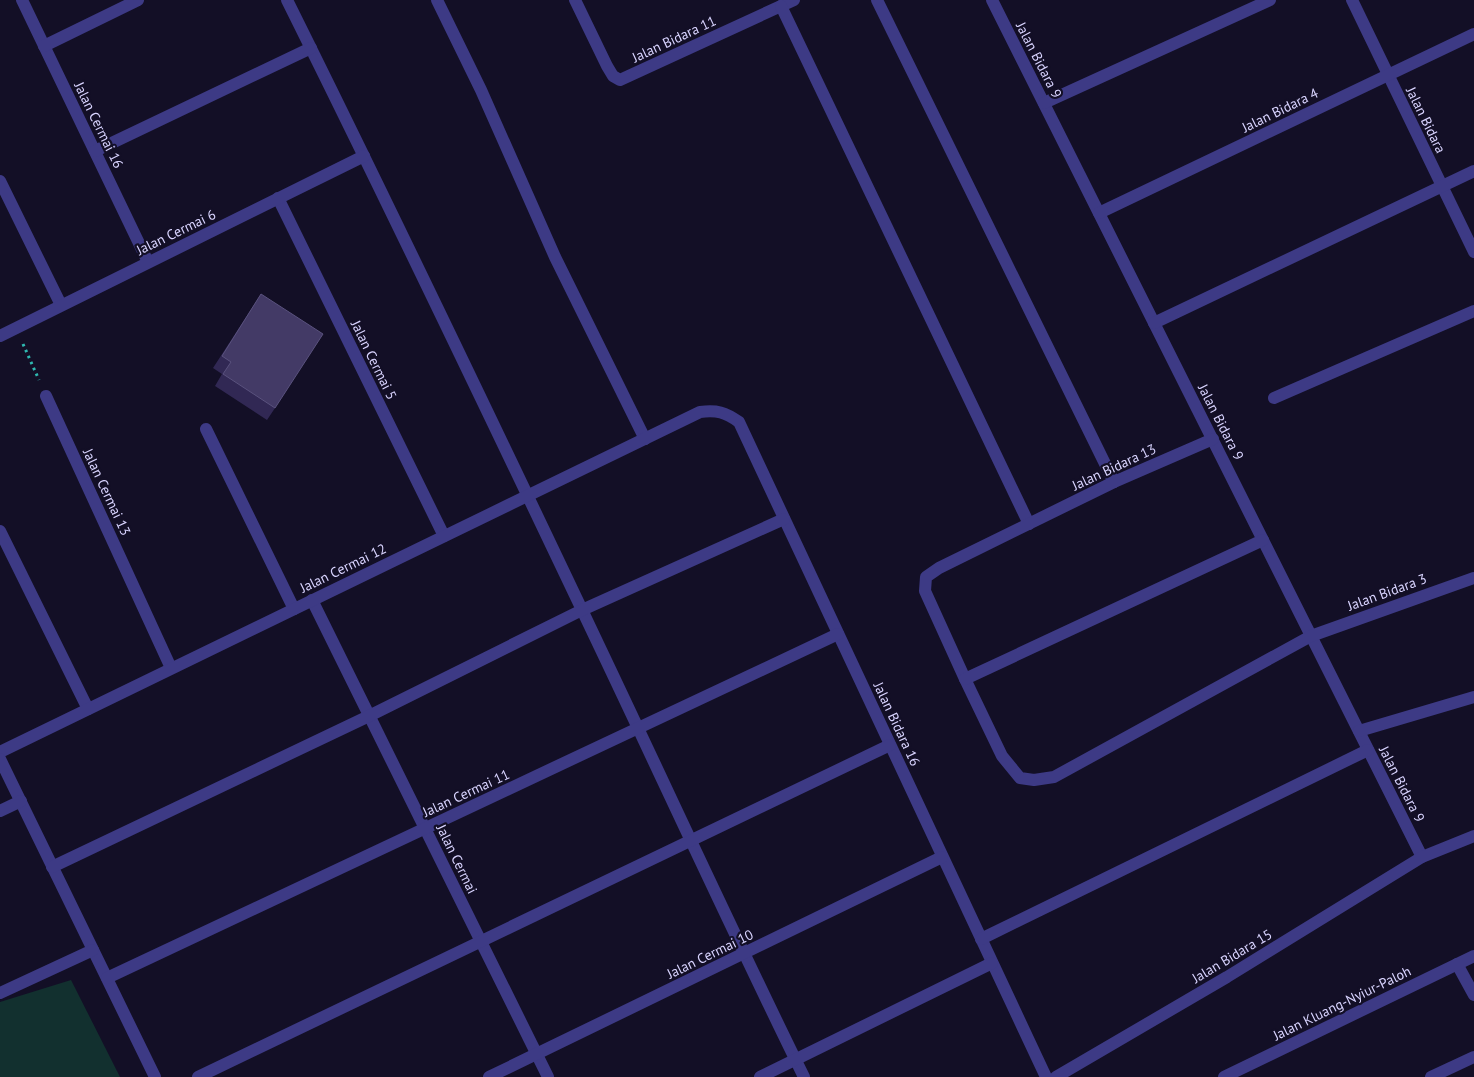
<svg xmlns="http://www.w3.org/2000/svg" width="1474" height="1077" font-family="'PT Sans',sans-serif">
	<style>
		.green { fill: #12302f }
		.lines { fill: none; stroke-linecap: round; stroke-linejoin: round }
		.path { stroke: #2fb8b0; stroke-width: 3; stroke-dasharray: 2.5 4; stroke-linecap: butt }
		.minor { stroke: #3d3a85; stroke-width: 12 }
		.wall { fill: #312854 }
		.building { fill: #433a66; stroke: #5a527e }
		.labels { text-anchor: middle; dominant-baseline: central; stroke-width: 4.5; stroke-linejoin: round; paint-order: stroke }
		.street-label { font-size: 14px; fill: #d9d4ff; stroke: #130f26 }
	</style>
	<rect width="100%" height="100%" fill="#130f26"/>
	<!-- green -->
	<polygon class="green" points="71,980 120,1077 0,1077 0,1002"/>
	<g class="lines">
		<!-- path -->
		<polyline class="path" points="23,344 39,380"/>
		<!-- minor -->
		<g class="minor">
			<polyline points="22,0 148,262"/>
			<path d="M287 0C395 217 499 435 603 654 670 795 735 937 804 1077"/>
			<polyline points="437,0 481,90 555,257 645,439"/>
			<polyline points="575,0 607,66 613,76 620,80 794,0"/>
			<polyline points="877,0 1114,482"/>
			<polyline points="992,0 1422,857"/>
			<polyline points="1352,0 1474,252"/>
			<polyline points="781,6 1029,524"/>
			<polyline points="44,46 138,0"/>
			<polyline points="1044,103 1270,0"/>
			<polyline points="95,151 311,48"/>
			<polyline points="0,181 61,305"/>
			<polyline points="278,198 444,536"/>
			<polyline points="1099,213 1474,34"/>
			<polyline points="1154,323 1474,171"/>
			<polyline points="0,336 364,156"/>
			<polyline points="46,396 171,668"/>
			<polyline points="1274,398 1474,311"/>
			<polyline points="206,429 294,609"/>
			<polyline points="1213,439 1114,482 939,568 926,577 925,591 965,679 1002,756 1020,778 1034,780 1054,777 1311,636 1474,578"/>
			<polyline points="0,531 88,709"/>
			<polyline points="312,600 548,1077"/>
			<polyline points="965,679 1263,540"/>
			<polyline points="1359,731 1474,697"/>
			<path d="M0 752 700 412C717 410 725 412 739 422L1046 1077"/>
			<polyline points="0,759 155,1077"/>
			<polyline points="0,811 21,801"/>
			<polyline points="52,867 369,716 582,610 784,519"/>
			<polyline points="981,939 1368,750"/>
			<polyline points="1457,964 1474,995"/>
			<polyline points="107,978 838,634"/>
			<polyline points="0,993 93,950"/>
			<polyline points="198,1077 890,745"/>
			<polyline points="489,1077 942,857"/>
			<polyline points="760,1077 992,963"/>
			<polyline points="1056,1077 1227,977 1422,857 1474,836"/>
			<polyline points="1224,1077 1474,956"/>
			<polyline points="1431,1077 1474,1057"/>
		</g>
	</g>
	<!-- wall -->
	<polygon class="wall" points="261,294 275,408 267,420 215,386 222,374 213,368"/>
	<!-- building -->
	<polygon class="building" points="261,294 323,334 275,408 223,374 231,362 222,356"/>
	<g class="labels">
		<!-- street labels -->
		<g class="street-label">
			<text transform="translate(674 39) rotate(-25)">Jalan Bidara 11</text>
			<text transform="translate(1039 60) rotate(63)">Jalan Bidara 9</text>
			<text transform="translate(1280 110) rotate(-26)">Jalan Bidara 4</text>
			<text transform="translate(1426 120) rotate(64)">Jalan Bidara</text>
			<text transform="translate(99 125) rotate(64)">Jalan Cermai 16</text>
			<text transform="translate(176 232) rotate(-26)">Jalan Cermai 6</text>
			<text transform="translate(374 360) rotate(64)">Jalan Cermai 5</text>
			<text transform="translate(1221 422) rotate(63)">Jalan Bidara 9</text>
			<text transform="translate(1114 467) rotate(-25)">Jalan Bidara 13</text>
			<text transform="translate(107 492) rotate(65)">Jalan Cermai 13</text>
			<text transform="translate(343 568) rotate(-26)">Jalan Cermai 12</text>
			<text transform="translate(1387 592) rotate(-20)">Jalan Bidara 3</text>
			<text transform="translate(897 724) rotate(65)">Jalan Bidara 16</text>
			<text transform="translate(1402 784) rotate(63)">Jalan Bidara 9</text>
			<text transform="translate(466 793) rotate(-25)">Jalan Cermai 11</text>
			<text transform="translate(457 859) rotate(64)">Jalan Cermai</text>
			<text transform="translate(710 954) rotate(-26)">Jalan Cermai 10</text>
			<text transform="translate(1232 956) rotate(-31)">Jalan Bidara 15</text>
			<text transform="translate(1342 1003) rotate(-26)">Jalan Kluang-Nyiur-Paloh</text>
		</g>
	</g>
</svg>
